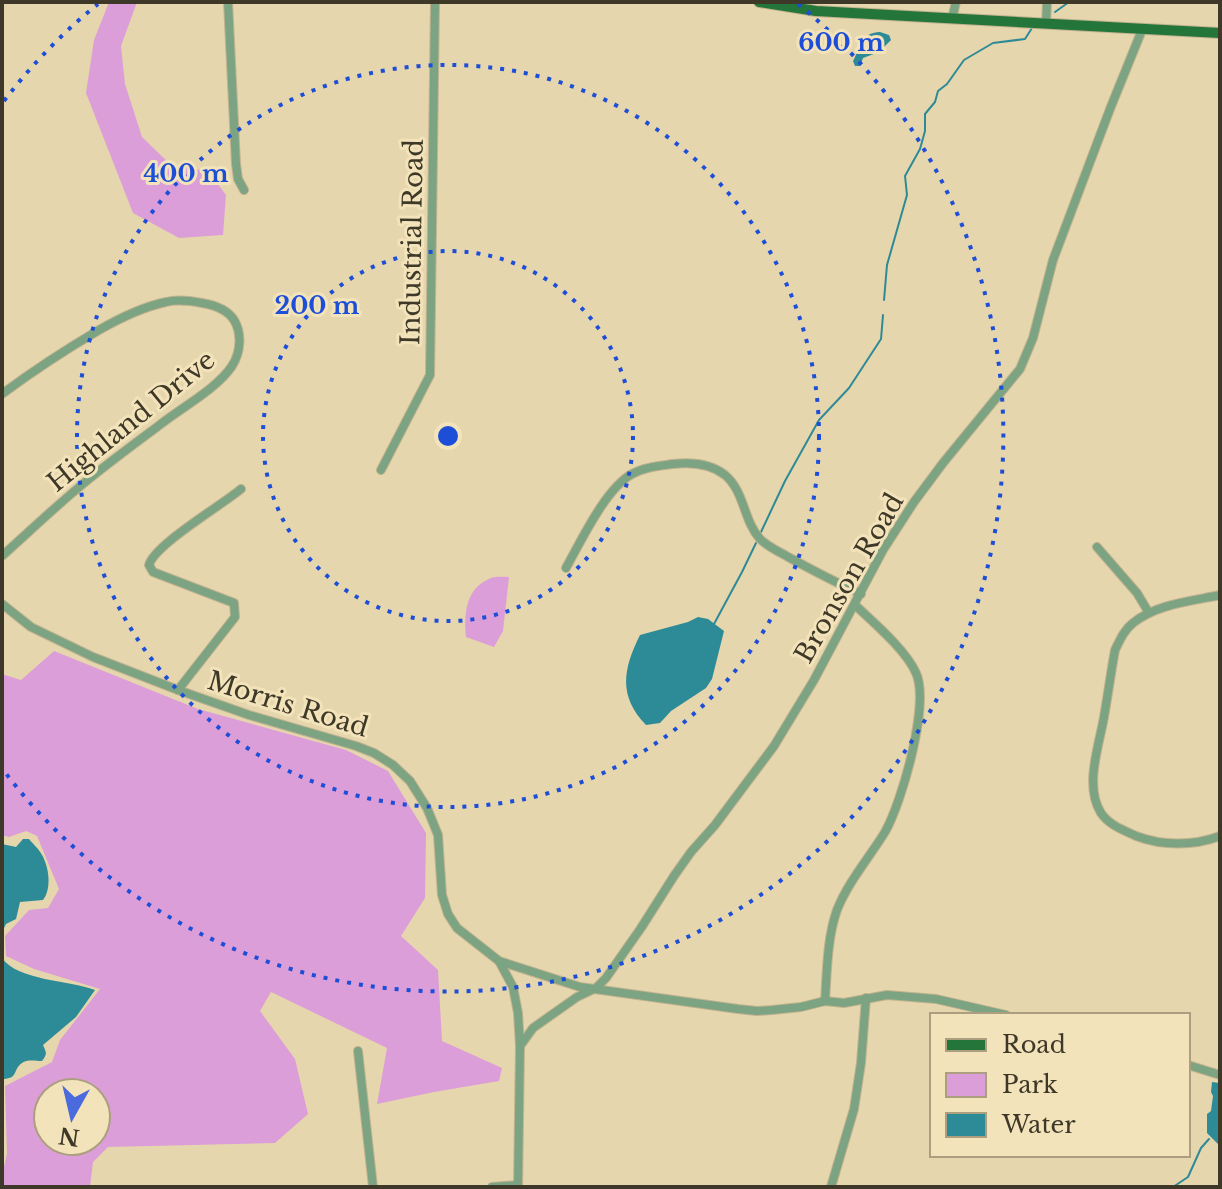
<svg xmlns="http://www.w3.org/2000/svg" width="1222" height="1189" font-family="'Libre Baskerville',serif">
	<style>
		.green { fill: #dc9ed8; fill-rule: evenodd }
		.water { fill: #2d8a97 }
		.lines { fill: none; stroke-linecap: round; stroke-linejoin: round }
		.stream { stroke: #2d8a97; stroke-width: 2 }
		.minor-casing { stroke: #c1b390; stroke-width: 10 }
		.major-casing { stroke: #c1b390; stroke-width: 12 }
		.minor { stroke: #7ca382; stroke-width: 8 }
		.major { stroke: #237539; stroke-width: 10 }
		.ring { fill: none; stroke: #1d4ed8; stroke-width: 4; stroke-dasharray: 4 8 }
		.labels { text-anchor: middle; dominant-baseline: central; stroke-width: 6; stroke-linejoin: round; paint-order: stroke }
		.street-label { font-size: 26px; fill: #3e3828; stroke: #f3e3ba }
		.centre { fill: #1d4ed8; stroke: #f3e3ba; stroke-width: 4 }
		.ring-label { font-size: 24px; text-anchor: middle; font-weight: bold; fill: #1d4ed8; stroke: #f3e3ba; stroke-width: 6; stroke-linejoin: round; paint-order: stroke }
	</style>
	<rect width="100%" height="100%" fill="#e6d6ad"/>
	<!-- green -->
	<g class="green">
		<polygon points="109,2 137,2 121,46 125,84 142,137 171,165 208,171 226,195 223,235 179,238 133,213 86,93 94,40"/>
		<path d="M509 577 503 631 494 647 466 637C464 615 465 589 489 579 494 576 503 577 509 577Z"/>
		<path d="M54 651 198 709 346 750 388 771 426 833 425 898 401 936 438 970 442 1041 502 1068 499 1081 434 1092 377 1104 387 1048 271 992 260 1011 295 1059 308 1114 275 1143 108 1147 93 1162 90 1187H4L2 1175 7 1154 5 1086 52 1062 60 1040 100 989 34 969 6 956 5 936 29 910 48 908 59 889 37 836 26 831 9 837 2 835V674L21 680ZM48 1093H96V1141H48Z"/>
	</g>
	<!-- water -->
	<g class="water">
		<path d="M880 32 889 35 891 40 879 52 863 58 860 66H855L853 61C861 47 860 33 880 32Z"/>
		<path d="M698 617 708 619 724 631 712 679 706 688 671 711 660 723 646 725C618 696 623 669 640 635L688 622Z"/>
		<path d="M23 839H29C33 844 39 849 42 855 49 867 52 889 43 900L20 902 16 919 6 924 2 932V844L16 847Z"/>
		<path d="M2 958C18 981 69 980 95 990L76 1017 43 1045C46 1052 48 1054 42 1061 36 1061 27 1059 22 1063 12 1070 19 1079 2 1079Z"/>
		<polygon points="1212,1082 1220,1083 1220,1144 1219,1145 1207,1133 1207,1114 1211,1111 1213,1096 1211,1092"/>
	</g>
	<g class="lines">
		<!-- stream -->
		<g class="stream">
			<polyline points="1055,12 1069,2"/>
			<polyline points="884,300 887,265 907,195 905,176 920,149 925,131 925,114 935,102 938,91 947,84 964,60 993,43 1025,39 1032,28"/>
			<polyline points="761,532 785,481 819,420 849,388 881,339 883,315"/>
			<polyline points="714,624 742,572 756,543"/>
			<polyline points="1173,1187 1188,1177 1201,1148 1209,1139"/>
		</g>
		<!-- minor casing -->
		<g class="minor-casing">
			<g id="minor">
				<polyline points="228,2 236,164 238,179 244,190"/>
				<polyline points="952,19 956,2"/>
				<polyline points="1046,24 1047,2"/>
				<path d="M2 394C33 371 65 350 99 330 120 318 142 307 166 302 178 299 191 301 202 303 214 305 227 309 234 320 242 333 241 352 232 366 217 389 179 409 157 427 134 444 111 461 89 479 59 503 31 530 2 556"/>
				<polyline points="381,470 430,375 435,2"/>
				<polyline points="1097,547 1137,593 1149,613"/>
				<path d="M566 568C581 541 606 488 632 474 644 467 659 466 673 464 691 462 710 463 725 475 745 492 743 520 760 539 768 547 780 552 790 558 814 571 837 583 861 594"/>
				<path d="M1220 595C1192 601 1156 604 1133 623 1124 630 1120 640 1115 650 1111 672 1108 694 1104 717 1099 746 1084 786 1101 813 1109 825 1123 830 1136 836 1162 846 1194 846 1220 836"/>
				<polyline points="2,604 31,627 93,657 178,690 249,715 356,746 374,753 393,765 410,781 427,808 438,835 442,895 448,914 457,928 499,961 580,987 738,1009 757,1011 772,1010 801,1007 825,1001 844,1003 887,995 936,999 1006,1015"/>
				<path d="M178 690 235 617 234 603 153 572 149 565C154 545 222 505 241 489"/>
				<polyline points="499,961 513,987 518,1013 520,1046 518,1187"/>
				<path d="M825 1001C827 972 827 938 837 910 848 882 869 858 885 832 902 802 930 704 916 673 906 650 873 622 855 605"/>
				<polyline points="520,1046 533,1028 577,997 596,988 606,978 641,928 674,876 691,852 715,825 774,746 814,680 883,550 914,502 943,463 1020,369 1033,338 1053,260 1110,109 1142,30"/>
				<polyline points="358,1051 373,1187"/>
				<polyline points="1188,1065 1220,1075"/>
				<polyline points="492,1187 518,1185"/>
				<polyline points="831,1187 854,1109 861,1063 866,998"/>
			</g>
		</g>
		<!-- major casing -->
		<g class="major-casing">
			<polyline id="major" points="759,2 816,11 1220,33"/>
		</g>
		<!-- minor -->
		<use href="#minor" class="minor"/>
		<!-- major -->
		<use href="#major" class="major"/>
	</g>
	<!-- distance rings -->
	<g class="ring">
		<circle cx="448" cy="436" r="185"/>
		<circle cx="448" cy="436" r="371"/>
		<path d="M4 101A556 556 0 0 1 98 4M798 4A556 556 0 1 1 4 771"/>
	</g>
	<g class="labels">
		<!-- street labels -->
		<g class="street-label">
			<text transform="translate(412 242) rotate(-89)">Industrial Road</text>
			<text transform="translate(131 421) rotate(-39)">Highland Drive</text>
			<text transform="translate(849 578) rotate(-60)">Bronson Road</text>
			<text transform="translate(288 704) rotate(17)">Morris Road</text>
		</g>
	</g>
	<circle cx="448" cy="436" r="12" class="centre"/>
	<g class="ring-label">
		<text x="841" y="51">600 m</text>
		<text x="186" y="182">400 m</text>
		<text x="317" y="314">200 m</text>
	</g>
	<!-- border -->
	<rect width="1222" height="1189" fill="none" stroke="#3e3828" stroke-width="8"/>
	<!-- legend -->
	<rect x="930" y="1013" width="260" height="144" fill="#f3e3ba" stroke="#ab9f80" stroke-width="2"/>
	<rect x="946" y="1039" width="40" height="12" fill="#237539" stroke="#ab9f80" stroke-width="2"/>
	<text x="1002" y="1053" font-size="24" fill="#3e3828">Road</text>
	<rect x="946" y="1073" width="40" height="24" fill="#dc9ed8" stroke="#ab9f80" stroke-width="2"/>
	<text x="1002" y="1093" font-size="24" fill="#3e3828">Park</text>
	<rect x="946" y="1113" width="40" height="24" fill="#2d8a97" stroke="#ab9f80" stroke-width="2"/>
	<text x="1002" y="1133" font-size="24" fill="#3e3828">Water</text>
	<!-- north arrow -->
	<g transform="translate(72 1117) rotate(188)"><circle r="38" fill="#f3e3ba" stroke="#ab9f80" stroke-width="2"/>
	<path d="M0-6L14 30L0 20L-14 30Z" fill="#4a6add"/>
	<text y="-12" font-size="22" font-weight="bold" text-anchor="middle" fill="#3e3828">N</text>
	</g>
</svg>
